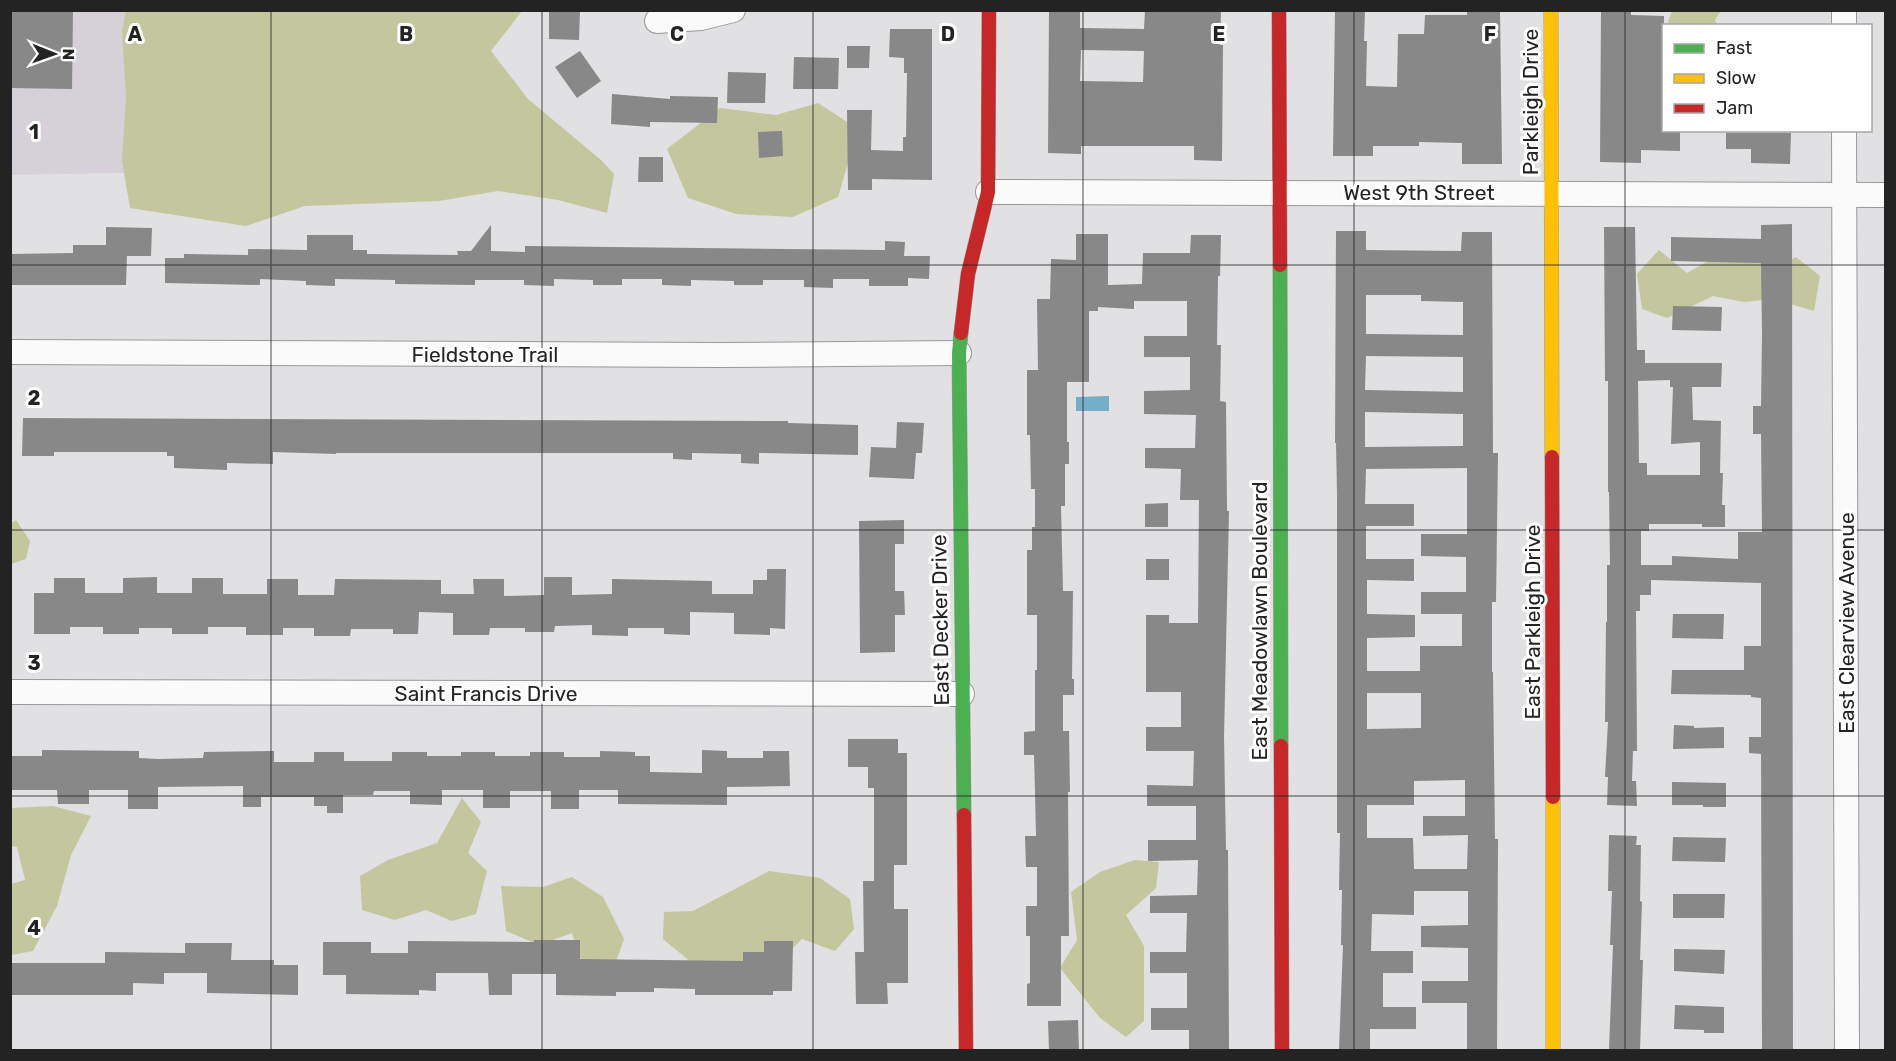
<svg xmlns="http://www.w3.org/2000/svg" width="1896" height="1061" font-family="Rubik,sans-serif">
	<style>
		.built { fill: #d6d1d8 }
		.forest { fill: #c4c69e }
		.water { fill: #75aec9 }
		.building { fill: #888; fill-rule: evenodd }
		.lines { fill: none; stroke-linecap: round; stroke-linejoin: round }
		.street-casing { stroke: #999899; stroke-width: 26 }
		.fast-casing { stroke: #999899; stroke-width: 15 }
		.slow-casing { stroke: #999899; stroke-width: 15 }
		.jam-casing { stroke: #999899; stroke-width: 15 }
		.street { stroke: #fafafb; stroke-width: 24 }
		.fast { stroke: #4caf50; stroke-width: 14 }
		.slow { stroke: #ffc107; stroke-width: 14 }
		.jam { stroke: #c62828; stroke-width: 14 }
		.grid { fill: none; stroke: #242324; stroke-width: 1.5; stroke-opacity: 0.55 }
		.labels { text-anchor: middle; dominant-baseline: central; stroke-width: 6; stroke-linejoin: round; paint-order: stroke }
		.street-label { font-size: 21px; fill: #242324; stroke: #fff }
		.grid-label { font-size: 20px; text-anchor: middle; font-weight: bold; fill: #242324; stroke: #fff; stroke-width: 6; stroke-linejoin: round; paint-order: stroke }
	</style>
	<rect width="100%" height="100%" fill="#e1e0e2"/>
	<!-- built -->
	<polygon class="built" points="10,11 168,11 167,172 11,175"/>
	<!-- forest -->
	<g class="forest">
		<polygon points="126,11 522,11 491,51 528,99 601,160 614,174 607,213 558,200 498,191 439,201 305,206 246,226 130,208 122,161 126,98 122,31"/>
		<polygon points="1672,11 1672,10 1721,11 1715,20 1717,25 1667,25"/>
		<polygon points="818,103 858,129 838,197 793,217 736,214 688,198 667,149 720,108 776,115"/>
		<polygon points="1743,241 1771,272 1796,257 1820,276 1814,311 1773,299 1744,302 1713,296 1667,318 1642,309 1637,274 1659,250 1687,273"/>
		<polygon points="16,520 30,541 26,559 11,564 11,523"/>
		<polygon points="462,798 481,822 468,853 487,871 476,914 452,921 426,910 395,920 362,910 360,876 388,860 437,843"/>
		<polygon points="53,806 91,816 71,855 57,906 33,951 11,955 11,884 25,880 17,847 11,846 11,808"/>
		<polygon points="1135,860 1159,862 1156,888 1126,915 1144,946 1144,1021 1126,1037 1100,1018 1060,968 1077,940 1071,892 1100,872"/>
		<polygon points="769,871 820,878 850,899 854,929 835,951 802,939 776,965 698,968 663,939 664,912 693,911"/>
		<polygon points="572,877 603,897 624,939 613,970 580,958 572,933 539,945 506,931 501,886 543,887"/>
	</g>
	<!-- water -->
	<polygon class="water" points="1109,396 1109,411 1076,411 1076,397"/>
	<!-- building -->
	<g class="building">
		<polygon points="10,10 73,10 72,89 10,88"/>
		<polygon points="549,10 580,10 579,40 549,39"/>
		<path d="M1049 10H1080V28L1144 29 1145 10H1221L1220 45H1223L1222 161 1194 160V146H1081V154L1048 153ZM1081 50 1144 51 1143 82 1080 81Z"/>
		<polygon points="1335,10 1365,10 1364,41 1367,41 1366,86 1397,87 1398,34 1424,34 1425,15 1467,15 1467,10 1500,10 1502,164 1462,164 1462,143 1419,142 1419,146 1373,146 1373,156 1333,156"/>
		<polygon points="1601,10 1631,10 1631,15 1664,16 1664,130 1680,130 1680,151 1641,150 1641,163 1600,162"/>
		<polygon points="890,29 932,29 932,180 872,179 872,190 848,190 847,110 872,110 871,150 903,151 903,137 906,137 907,73 904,73 904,58 889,57"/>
		<polygon points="847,46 870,46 869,68 847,68"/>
		<polygon points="580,51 601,81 577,98 555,67"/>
		<polygon points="794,57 839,58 838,89 793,89"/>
		<polygon points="728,72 766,73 765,103 727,103"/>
		<polygon points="612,94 670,99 670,96 718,97 717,123 650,122 650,127 611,124"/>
		<polygon points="782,131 783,156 759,158 758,132"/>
		<polygon points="1726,133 1791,133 1790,164 1751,163 1751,149 1726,149"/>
		<polygon points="639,157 663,157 663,182 638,182"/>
		<path d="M1792 224 1793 1050H1762L1761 754 1749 753V737H1761V698L1751 697V695L1671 694 1672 670H1744V646H1761V583L1651 580V595H1640V611H1636L1637 751H1633L1632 781H1636L1637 806 1607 805 1608 777H1605L1608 722H1605L1606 622H1607V565H1610L1609 492H1608V381H1605L1604 227H1635L1637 350H1645V363H1722L1721 387H1692L1693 420 1721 421 1720 473H1723L1722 505H1725V527H1702V524H1649V531H1641V565H1672V556L1738 559V532H1762L1761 434H1753V406H1761L1762 334 1761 263 1671 261V237L1761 239V225ZM1670 380V387H1673L1671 444 1700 442V475H1647V463H1639L1638 381Z"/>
		<polygon points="491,225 491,251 525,252 525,246 885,250 885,241 905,242 904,256 930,256 929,279 908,278 908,286 869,286 869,279 833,279 833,288 804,287 804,280 763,280 763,285 734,285 734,281 691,280 691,286 662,285 662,279 622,279 622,285 593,285 593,280 554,279 554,286 524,285 524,280 475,280 475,285 395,284 395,280 335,279 335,286 306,285 306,281 260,279 260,285 165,283 165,258 184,258 184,254 248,255 248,249 307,250 307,235 353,235 353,250 367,250 367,254 458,255 457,251 471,251"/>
		<polygon points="106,227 152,228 151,256 127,256 126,285 10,285 10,254 73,253 73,245 106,245"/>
		<path d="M1336 231H1366V250L1461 251 1462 232H1492L1493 453H1498L1496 602H1492V672H1493L1495 839H1498L1497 1050H1467V1003H1422V981H1468V948L1421 947V926L1468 925V891H1414V915L1372 914 1371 951H1413V973H1383V1007H1416V1029H1370V1050H1339L1343 945H1341L1342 890H1339L1340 833H1337V494L1336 443H1335ZM1366 295H1421V301L1463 302V335L1366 334ZM1366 356 1463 357V392L1365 390ZM1365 412 1463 414V446L1365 447ZM1467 468V534H1421V556L1466 557V592H1421V614H1462V646H1420V671H1367V638L1415 637V615L1367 614V580L1414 581V559H1366V526H1414V504H1365L1366 469ZM1367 693H1421V728L1367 729ZM1465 780V816H1423V836L1468 835 1467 869H1414L1413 838H1367V805H1414V781Z"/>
		<polygon points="1076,234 1108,234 1108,285 1142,284 1143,253 1190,253 1191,235 1221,235 1220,276 1218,276 1217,345 1221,345 1220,401 1226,402 1227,511 1229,511 1224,737 1226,850 1228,850 1229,1050 1189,1050 1189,1030 1151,1030 1151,1008 1187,1008 1187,973 1150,973 1150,952 1186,952 1187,913 1150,913 1150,896 1197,895 1198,860 1148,861 1148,840 1196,840 1196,806 1147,806 1147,785 1193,786 1194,751 1146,751 1146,727 1181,727 1181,692 1146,692 1146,615 1169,615 1169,623 1198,623 1199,500 1180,500 1181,469 1145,468 1145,448 1195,448 1196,415 1144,414 1144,391 1190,390 1190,357 1144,357 1144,336 1187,336 1187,301 1134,301 1134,309 1098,307 1098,311 1089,311 1089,382 1067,382 1067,442 1069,442 1069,464 1065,464 1065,506 1061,506 1063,591 1073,591 1072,679 1074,679 1074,695 1063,695 1063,731 1069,731 1070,792 1068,792 1069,936 1061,936 1061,1006 1027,1006 1027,984 1030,983 1030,936 1026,936 1026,906 1037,906 1037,867 1026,867 1025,836 1036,836 1035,792 1034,755 1024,755 1024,732 1035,731 1035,670 1037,670 1037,615 1027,615 1027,550 1032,550 1032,527 1035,527 1035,489 1031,489 1030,435 1027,435 1027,370 1038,370 1037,299 1050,299 1051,259 1076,260"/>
		<polygon points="1673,306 1722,307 1721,331 1672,330"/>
		<polygon points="23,418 788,421 788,423 858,425 858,455 759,453 759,464 741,463 741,454 692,453 692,460 673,459 673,453 336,453 336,454 273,452 273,464 227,463 227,470 174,468 174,456 167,456 167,452 54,452 54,456 22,456"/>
		<polygon points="897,422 924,423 922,453 916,453 914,479 869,477 871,447 896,448"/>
		<polygon points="1168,503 1168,527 1145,527 1145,504"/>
		<polygon points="904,520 904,544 895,544 895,591 904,591 905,615 895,615 895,652 860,653 859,521"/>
		<rect x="1146" y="559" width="23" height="21"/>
		<polygon points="767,569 786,569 785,629 770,628 770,635 734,634 734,613 690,612 690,635 664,634 664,628 628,628 628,636 592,635 592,625 555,626 554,632 525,632 525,628 490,628 489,635 453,635 453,613 419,612 418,634 393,634 393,629 351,629 350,636 314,636 314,628 283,628 283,635 246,635 246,627 208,627 208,634 172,634 172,628 139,628 139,634 103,634 103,627 70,627 70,634 34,634 34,593 54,593 54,578 85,578 85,593 123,593 123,578 157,577 157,593 192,593 192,578 223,578 223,594 267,594 267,579 298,579 298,595 334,595 335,579 441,580 441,594 474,594 473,579 504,579 504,596 544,595 544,577 572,577 572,595 612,594 612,579 712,581 712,594 753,594 753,580 767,580"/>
		<polygon points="1673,614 1724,614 1723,639 1672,638"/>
		<polygon points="1674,725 1694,726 1694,728 1724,727 1724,748 1673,749"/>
		<polygon points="848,739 898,739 898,753 907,753 907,865 894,865 894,909 908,909 908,983 887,983 888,1004 856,1004 855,952 864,952 863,881 874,881 874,788 868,788 868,767 848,767"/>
		<polygon points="42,750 139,751 139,758 158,759 203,758 204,752 274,751 274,762 314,762 314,752 344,752 344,761 392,761 392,752 427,752 427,756 461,756 461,752 495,752 495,756 530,756 530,752 564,752 564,757 600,757 600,751 635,752 635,756 650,756 650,772 702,773 702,750 727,751 727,758 763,758 763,751 789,751 790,786 727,787 727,805 618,804 618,790 579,790 579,809 551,809 551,791 510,791 510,808 483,808 483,790 442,790 442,805 410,804 410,791 374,791 373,795 343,795 343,813 327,813 327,806 314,806 314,797 261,797 261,807 243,807 243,786 158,787 158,809 128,809 128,790 89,790 89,804 58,804 57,790 10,790 10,756 42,756"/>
		<polygon points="1672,782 1726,783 1726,807 1703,807 1703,805 1672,805"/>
		<polygon points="1609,835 1637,836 1636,845 1641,845 1640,901 1642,902 1640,960 1643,960 1640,1050 1609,1050 1613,945 1610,945 1612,891 1608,891"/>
		<polygon points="1673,837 1726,838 1725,862 1672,861"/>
		<polygon points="1673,894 1725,894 1724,918 1673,918"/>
		<polygon points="534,940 580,940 580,959 743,961 743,952 764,952 764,941 793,941 792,991 773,991 773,995 695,995 695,989 654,988 654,992 616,992 616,996 556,995 556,974 512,974 512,995 489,995 488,973 436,973 436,991 419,990 419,995 346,994 346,975 323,975 323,942 371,942 371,953 408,953 408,941 534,942"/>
		<polygon points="185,943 232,943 231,960 274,960 274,965 298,965 298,995 207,993 207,973 164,973 164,984 133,983 133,995 10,995 10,963 105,963 105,952 185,953"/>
		<polygon points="1674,949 1725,950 1724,974 1674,971"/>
		<polygon points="1675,1005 1724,1007 1724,1033 1704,1033 1704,1030 1674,1029"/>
		<polygon points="1078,1020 1079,1050 1049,1050 1048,1021"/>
	</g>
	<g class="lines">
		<!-- street casing -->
		<g class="street-casing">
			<g id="street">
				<polyline points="1844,10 1844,26"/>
				<polyline points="657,21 701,18 733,10"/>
				<polyline points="1844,130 1847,1050"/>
				<polyline points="988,192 1886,195"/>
				<polyline points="10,352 720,355 959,353"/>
				<polyline points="10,692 962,694"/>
			</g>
		</g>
		<!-- fast casing -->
		<g class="fast-casing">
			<g id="fast">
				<polyline points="1280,265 1281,746"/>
				<polyline points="961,333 959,353 964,815"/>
			</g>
		</g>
		<!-- slow casing -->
		<g class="slow-casing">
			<g id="slow">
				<polyline points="1551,10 1552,457"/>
				<polyline points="1553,797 1553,1050"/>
			</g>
		</g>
		<!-- jam casing -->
		<g class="jam-casing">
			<g id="jam">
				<polyline points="1279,10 1280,265"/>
				<polyline points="961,333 968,274 988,192 989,10"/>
				<polyline points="1552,457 1553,797"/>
				<polyline points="1281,746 1282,1050"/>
				<polyline points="964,815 966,1050"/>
			</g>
		</g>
		<!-- street -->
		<use href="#street" class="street"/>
		<!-- fast -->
		<use href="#fast" class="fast"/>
		<!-- slow -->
		<use href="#slow" class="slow"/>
		<!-- jam -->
		<use href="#jam" class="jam"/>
	</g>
	<!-- grid -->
	<path class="grid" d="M271 10V1050M542 10V1050M813 10V1050M1083 10V1050M1354 10V1050M1625 10V1050M10 265H1886M10 530H1886M10 796H1886"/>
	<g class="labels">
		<!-- street labels -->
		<g class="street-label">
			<text transform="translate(1530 102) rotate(-90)">Parkleigh Drive</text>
			<text x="1419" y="192">West 9th Street</text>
			<text x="485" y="354">Fieldstone Trail</text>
			<text transform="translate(940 620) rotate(-91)">East Decker Drive</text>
			<text transform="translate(1259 621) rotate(-90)">East Meadowlawn Boulevard</text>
			<text transform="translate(1532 622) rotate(-90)">East Parkleigh Drive</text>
			<text transform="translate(1846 623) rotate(-90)">East Clearview Avenue</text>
			<text x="486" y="693">Saint Francis Drive</text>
		</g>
	</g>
	<g class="grid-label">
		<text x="135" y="41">A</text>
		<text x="406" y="41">B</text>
		<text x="677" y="41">C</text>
		<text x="948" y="41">D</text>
		<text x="1219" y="41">E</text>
		<text x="1490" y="41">F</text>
		<text x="34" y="139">1</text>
		<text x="34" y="405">2</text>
		<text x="34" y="670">3</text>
		<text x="34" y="935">4</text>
	</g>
	<!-- border -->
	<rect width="1896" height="1061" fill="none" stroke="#242324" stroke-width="24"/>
	<!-- legend -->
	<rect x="1662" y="24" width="210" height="108" fill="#ffffff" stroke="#a7a7a7" stroke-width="1.5"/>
	<rect x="1674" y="44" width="30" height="9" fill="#4caf50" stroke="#a7a7a7" stroke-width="1.5"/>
	<text x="1716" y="54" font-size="18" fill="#242324">Fast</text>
	<rect x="1674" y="74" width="30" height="9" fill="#ffc107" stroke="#a7a7a7" stroke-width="1.5"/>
	<text x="1716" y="84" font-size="18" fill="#242324">Slow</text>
	<rect x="1674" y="104" width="30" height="9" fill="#c62828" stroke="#a7a7a7" stroke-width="1.5"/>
	<text x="1716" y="114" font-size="18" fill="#242324">Jam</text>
	<!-- north arrow -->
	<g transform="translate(54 54) rotate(91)" stroke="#ffffff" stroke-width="4.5" paint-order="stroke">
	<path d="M0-4.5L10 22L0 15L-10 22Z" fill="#242324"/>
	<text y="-9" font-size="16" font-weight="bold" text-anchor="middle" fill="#242324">N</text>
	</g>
</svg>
